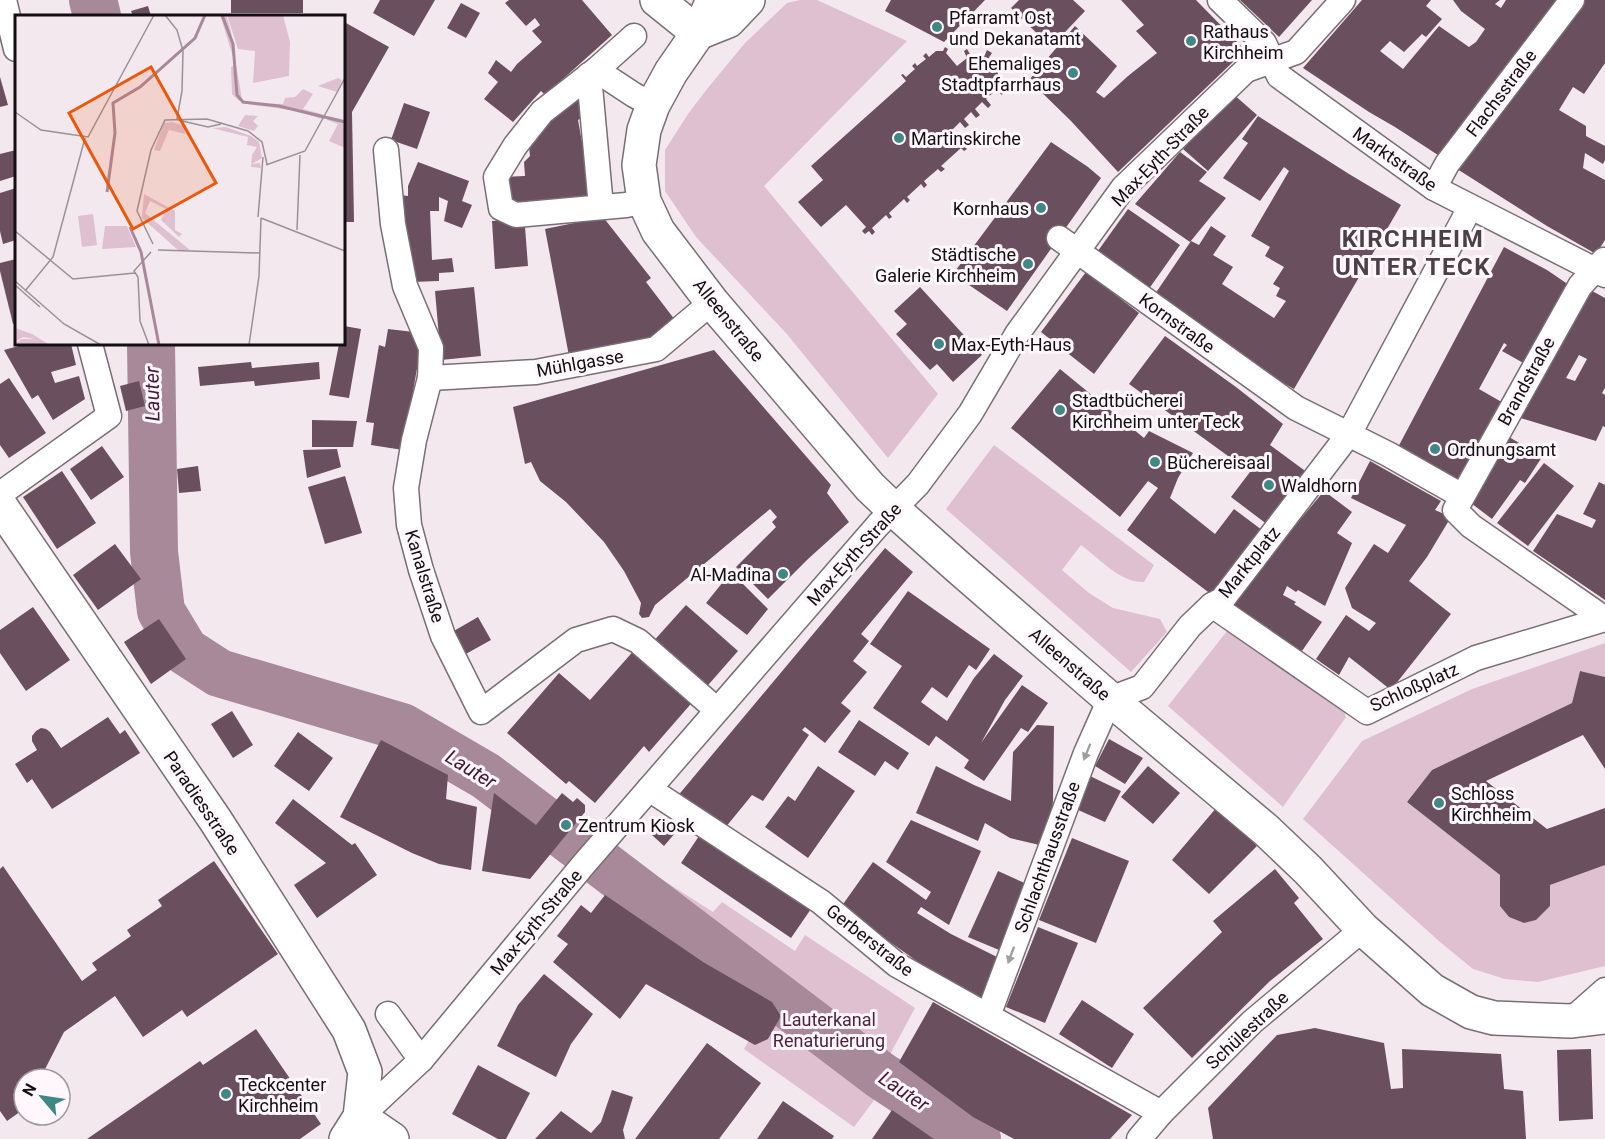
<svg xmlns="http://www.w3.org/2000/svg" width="1605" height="1139" font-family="Roboto,sans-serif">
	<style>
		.green { fill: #dec0d1 }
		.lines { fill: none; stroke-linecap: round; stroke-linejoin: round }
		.river { stroke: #a7899a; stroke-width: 48 }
		.building { fill: #6a4f5f; fill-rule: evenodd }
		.street-casing { stroke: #786e74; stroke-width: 27 }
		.secondary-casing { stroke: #786e74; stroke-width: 36 }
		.street { stroke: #fff; stroke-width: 24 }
		.secondary { stroke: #fff; stroke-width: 33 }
		.oneway { fill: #a09fa0 }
		.poi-dot { fill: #408885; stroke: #fff7fb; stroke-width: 2 }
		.labels { text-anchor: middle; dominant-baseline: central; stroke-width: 6; stroke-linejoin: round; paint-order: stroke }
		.poi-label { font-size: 18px; fill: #120e11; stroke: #fff7fb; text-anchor: start }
		.street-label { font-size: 18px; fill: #120e11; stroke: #fff7fb }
		.park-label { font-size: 18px; fill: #4c223d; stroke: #fff7fb }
		.water-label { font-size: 20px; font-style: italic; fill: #431a36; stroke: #fff7fb }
		.district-label { font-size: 24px; font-weight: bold; letter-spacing: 1.5px; fill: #4a4146; stroke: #fff7fb }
		.inset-river { fill: none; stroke: #a7899a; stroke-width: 3 }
		.inset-road { fill: none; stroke: #9a9196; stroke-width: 1.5 }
		.view { fill: #e8590c; fill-opacity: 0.15; stroke: #e8590c; stroke-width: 3 }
		.inset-edge { fill: none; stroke: #120e11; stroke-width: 3 }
	</style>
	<rect width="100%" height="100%" fill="#f4e8ef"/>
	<!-- green -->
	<g class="green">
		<polygon points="800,0 817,0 907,41 764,186 938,394 888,458 786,333 696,237 665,191 665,150 688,114 707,89 745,43 787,3"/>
		<path d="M994 445 1154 565 1144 582C1120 583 1099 558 1081 545L1062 570 1089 593 1113 608 1160 619 1167 632 1131 672 946 509Z"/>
		<polygon points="1231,626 1342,705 1346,717 1283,807 1168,706"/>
		<polygon points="1605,643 1605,677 1580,671 1572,703 1432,770 1407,802 1500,875 1500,906 1509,917 1524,923 1536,920 1550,906 1550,885 1605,865 1605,966 1538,982 1505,979 1473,969 1440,942 1303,819 1362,741 1472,689"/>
		<polygon points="641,866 713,912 722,902 795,951 805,935 915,1008 887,1060 881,1091 854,1127 744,1049 776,992 618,893"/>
	</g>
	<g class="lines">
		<!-- river -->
		<g class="river">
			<polyline points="93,0 97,16"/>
			<polyline points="151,344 154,552 161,611 185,651 219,673 402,727 486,776 880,1075 977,1139"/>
		</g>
	</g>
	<!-- building -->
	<g class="building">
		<rect x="231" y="0" width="72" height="13"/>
		<polygon points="380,0 435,0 414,36 373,13"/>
		<polygon points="509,0 582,0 612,35 545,95 541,91 513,122 484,99 498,82 488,73 496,60 511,72 517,64 542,42 532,31 540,25 535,18 526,26 505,3"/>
		<polygon points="891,0 985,0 944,42 885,11"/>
		<polygon points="1019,0 1073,0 1085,11 1051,47 1011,8"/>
		<polygon points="1121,0 1196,0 1246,51 1235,60 1118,172 1071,121 1029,80 1075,26 1117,66 1096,92 1104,98 1128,76 1157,53 1136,31 1144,25"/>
		<polygon points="1240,0 1312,0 1279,37"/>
		<polygon points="1362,0 1431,0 1426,6 1442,19 1426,37 1422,34 1404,52 1390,41 1380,51 1403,69 1439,26 1469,47 1476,42 1485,29 1461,11 1453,0 1500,0 1495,4 1501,8 1506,0 1561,0 1441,157 1395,127 1369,112 1303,68"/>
		<polygon points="1585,0 1605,0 1605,63 1584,94 1573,87 1559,110 1586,126 1586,136 1605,146 1605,160 1603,164 1585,153 1583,168 1605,180 1605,240 1596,254 1547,226 1454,167"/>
		<polygon points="461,3 480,13 466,38 447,28"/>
		<polygon points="148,6 151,16 133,16 131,11"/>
		<polygon points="346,23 389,47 352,112 354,222 344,222 344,27"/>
		<polygon points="945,47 948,49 946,53 957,66 967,58 964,51 967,49 971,56 984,57 987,50 992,53 988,59 997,68 1005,66 1006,71 998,73 998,87 1005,90 1002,95 996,90 986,99 991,105 988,108 982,102 975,109 980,115 976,118 971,112 964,119 969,125 965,128 960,122 951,131 967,149 964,151 961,148 941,166 945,169 941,172 938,169 924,181 927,185 924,188 921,184 907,197 910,200 907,203 904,199 889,213 892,217 889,219 886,215 872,228 875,232 872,235 869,231 865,234 862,231 866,227 846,205 821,227 798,202 823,180 811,166 906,81 901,75 903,74 906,77 915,69 912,66 915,63 917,66 926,59 923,56 926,53 929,57 936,51 943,51"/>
		<polygon points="0,77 8,105 0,107"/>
		<polygon points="1232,93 1257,115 1208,171 1183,149"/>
		<polygon points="581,95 584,116 578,120 587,170 589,200 507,208 505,177 525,176 524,162 530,156 528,136"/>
		<polygon points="404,103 430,112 417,149 391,140"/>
		<polygon points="1258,116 1349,174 1401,205 1294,389 1246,362 1153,297 1191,241 1199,245 1211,226 1226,236 1213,255 1233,267 1222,284 1274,318 1286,301 1276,296 1280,288 1273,284 1284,267 1265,256 1270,247 1251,236 1289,171 1284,167 1260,201 1223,178 1248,143 1242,139"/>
		<polygon points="1051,142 1088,167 1101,178 1007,311 953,274"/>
		<polygon points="16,150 16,176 0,181 0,154"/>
		<polygon points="1180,152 1207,172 1199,181 1226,198 1190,242 1135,204"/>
		<polygon points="418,162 469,181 462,201 472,205 462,228 444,221 448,201 439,197 439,211 430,211 432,260 452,258 454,272 439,273 439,281 412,282 400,195 408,196 408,186"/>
		<polygon points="16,188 16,240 3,244 0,231 0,193"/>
		<polygon points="1128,209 1180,245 1146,293 1095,255"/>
		<polygon points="603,217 651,278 646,282 675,320 656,337 569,356 545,229"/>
		<polygon points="508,220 525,227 528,266 495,269 492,221"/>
		<polygon points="1504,247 1547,270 1569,285 1527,365 1502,351 1507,345 1504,343 1479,389 1505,404 1461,486 1396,451"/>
		<polygon points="16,259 16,323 13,324 0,271 0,263"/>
		<polygon points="1086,272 1139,313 1094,374 1041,332"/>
		<path d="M1583 286 1605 298V388L1602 393 1605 395V427L1603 426 1596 441 1514 416ZM1579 355 1587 359 1575 381 1566 378Z"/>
		<polygon points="474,287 481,356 441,360 435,291"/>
		<polygon points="920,287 982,355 953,382 937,364 930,370 896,334 907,324 894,311"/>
		<polygon points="344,326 361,329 349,398 329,395 339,344 344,344"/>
		<polygon points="388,329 414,332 421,345 403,450 371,445 374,423 366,422 379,345 385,347"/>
		<polygon points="1165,336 1236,387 1283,424 1270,445 1308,473 1268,525 1231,497 1250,472 1129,384"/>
		<polygon points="26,344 71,344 76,365 51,372 55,383 79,376 85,399 53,420 38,395 32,399 4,350"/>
		<polygon points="714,350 831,485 827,493 849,522 808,559 768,599 736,567 776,527 772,522 777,517 770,509 655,605 649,617 642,618 639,614 641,603 624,571 604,542 566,502 540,481 531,462 525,464 513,407"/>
		<polygon points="251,362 252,368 319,362 320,379 255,386 254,381 200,386 198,367"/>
		<polygon points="1060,369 1144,438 1149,431 1193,453 1178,478 1170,498 1215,534 1234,509 1262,530 1212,595 1127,530 1158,488 1148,481 1120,517 1011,428"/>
		<polygon points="9,378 46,433 9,458 0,445 0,384"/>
		<polygon points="139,381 145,406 126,411 120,386"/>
		<polygon points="312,420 357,421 353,447 312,447"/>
		<polygon points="1501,432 1542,457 1525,483 1520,480 1492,519 1467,500"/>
		<polygon points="102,446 124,477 91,500 70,469"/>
		<polygon points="337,449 341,467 307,478 303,450"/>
		<polygon points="1370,461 1441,501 1435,510 1451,517 1427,557 1409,581 1451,614 1391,690 1349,657 1339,675 1316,659 1346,615 1369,631 1376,623 1352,608 1345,588 1374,544 1388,553 1406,525 1351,498"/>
		<polygon points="1544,463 1574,486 1528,546 1497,523"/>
		<polygon points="198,466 201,491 179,493 177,469"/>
		<polygon points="62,471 96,523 57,549 23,497"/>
		<polygon points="345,476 362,533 325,544 308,487"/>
		<polygon points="1599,482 1605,485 1605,600 1533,551 1557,514 1592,528 1596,520 1583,514"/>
		<polygon points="1324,491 1352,512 1337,533 1352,543 1325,606 1298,590 1296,592 1287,586 1283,595 1296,602 1294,604 1322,622 1302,651 1273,636 1228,606"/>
		<polygon points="115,544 141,579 98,610 73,575"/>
		<polygon points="885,548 913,572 861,634 869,641 853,661 867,672 841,703 851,711 825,743 805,727 802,730 809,735 763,801 752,795 725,828 676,798"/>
		<polygon points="731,572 768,609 747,635 706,603"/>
		<polygon points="908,591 990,649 976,670 969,665 947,698 932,687 921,702 947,721 974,678 994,654 1023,676 1005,700 981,743 1022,685 1048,703 1028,732 1021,728 984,781 964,768 969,760 936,736 929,746 873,708 902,666 870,644"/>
		<polygon points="686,605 738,651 702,692 650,645"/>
		<polygon points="33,607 70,660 26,691 0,653 0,630"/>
		<polygon points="478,617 491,640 464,655 452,632"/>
		<polygon points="159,619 186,659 151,684 124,642"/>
		<polygon points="637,647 696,698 649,752 644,746 595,803 569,781 566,784 507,733 559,673 590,700"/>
		<polygon points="1580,671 1605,677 1605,769 1583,735 1486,781 1547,829 1605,808 1605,865 1550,885 1550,906 1536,920 1524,923 1509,917 1500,906 1500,875 1407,802 1432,770 1572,703"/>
		<polygon points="232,711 253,745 233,758 211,724"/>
		<polygon points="108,717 120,734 125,730 140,753 52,809 32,779 27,783 15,764 37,750 32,741 32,736 36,731 41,728 46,729 50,732 61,748"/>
		<polygon points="859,720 909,753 898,770 885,761 875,776 838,752"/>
		<polygon points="1037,725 1054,726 1053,801 1048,847 1010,838 985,823 978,841 916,813 936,766 974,785 1011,801 1013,752"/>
		<polygon points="298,732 333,758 309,791 274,766"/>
		<polygon points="1109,739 1143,758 1125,784 1095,766"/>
		<polygon points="381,740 448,775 446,799 477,807 471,870 439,864 412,853 340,817"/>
		<polygon points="818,766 855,791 808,858 765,827 788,796 795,801"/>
		<polygon points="1148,766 1180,793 1153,824 1121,797"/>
		<polygon points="1090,776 1121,791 1105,822 1076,809"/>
		<polygon points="494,793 536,825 562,793 573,802 577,798 585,805 585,812 530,879 482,871"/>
		<polygon points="293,799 352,845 355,843 377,875 317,918 294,885 326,863 275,823"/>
		<polygon points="1217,807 1257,846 1209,894 1172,860"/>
		<polygon points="911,820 981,851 949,925 921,907 917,913 951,934 1001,959 982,998 932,972 841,907 873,862 926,900 931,892 886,862"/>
		<polygon points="663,821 676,832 664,846 652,835"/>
		<polygon points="699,836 813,906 791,938 681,863"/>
		<polygon points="1072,838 1129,861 1096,943 1039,920"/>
		<polygon points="214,861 278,954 187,1017 182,1010 143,1037 115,996 64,1032 40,1079 24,1079 24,1109 7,1121 0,1111 0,869 3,866 82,981 97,970 92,963 131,936 127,930 162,906 158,900"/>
		<polygon points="1275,869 1299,898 1294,903 1323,939 1270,981 1192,1058 1143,1008 1222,932 1213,921"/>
		<polygon points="998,871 1029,885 999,950 968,937"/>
		<polygon points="605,895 703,962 772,1002 781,1016 768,1039 755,1045 646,984 620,1019 553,962 568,944 557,936 581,905 591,913"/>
		<polygon points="1038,927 1078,943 1045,1023 1006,1007"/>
		<polygon points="544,974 593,1014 571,1044 556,1077 497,1046 518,1005"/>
		<polygon points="1082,1000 1134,1034 1112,1068 1059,1034"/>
		<polygon points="933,1002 1132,1115 1110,1139 1014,1139 973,1117 899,1062"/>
		<polygon points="1315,1028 1384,1043 1391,1089 1403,1088 1402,1049 1501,1054 1504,1089 1523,1091 1526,1139 1213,1139 1208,1108 1277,1035"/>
		<polygon points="256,1029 321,1124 300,1139 87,1139 200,1061 203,1065"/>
		<polygon points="707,1043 761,1083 719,1139 635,1139"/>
		<polygon points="1591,1049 1593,1119 1559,1121 1557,1050"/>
		<polygon points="478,1065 530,1093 506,1139 498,1139 452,1114"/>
		<polygon points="612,1090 633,1097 623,1130 625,1139 535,1139 561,1111 591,1133 601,1122"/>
		<polygon points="783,1101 834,1136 832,1139 757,1139"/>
		<polygon points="892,1110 934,1139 872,1139"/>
	</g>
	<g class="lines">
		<!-- street casing -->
		<g class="street-casing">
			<g id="street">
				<polyline points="4,0 16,49"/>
				<polyline points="1220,0 1264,43 1279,76 1434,188 1605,275"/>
				<polyline points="634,36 596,70 542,112 515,146 496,177 501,208 516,215 626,205 644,201"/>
				<polyline points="596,70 634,95 653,105"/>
				<polyline points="589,75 601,207"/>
				<polyline points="386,150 393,224 405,286 431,348 430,378 414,440 406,488 409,525 421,570 443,636 481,712 576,640 613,629 638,641 717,710"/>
				<polyline points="1434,188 1447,164 1572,0"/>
				<polyline points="1059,238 1296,408 1388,454 1462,496"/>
				<polyline points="1604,260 1580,286 1455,510 1471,526 1605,619"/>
				<polyline points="430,378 536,372 656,349 712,302"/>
				<polyline points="0,494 109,416 90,344"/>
				<polyline points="1212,605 1367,712 1476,658 1605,619"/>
				<polyline points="649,789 821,902 897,965 1161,1113"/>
				<polyline points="388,1014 421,1060"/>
				<polyline points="988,1016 1086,753 1110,699 1142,687 1190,626 1212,605 1222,600 1349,434 1465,217 1467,206"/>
				<polyline points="1570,1021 1605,990"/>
				<polyline points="360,1117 421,1060 584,864 878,525 918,484 970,414 1017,334 1123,188 1246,70 1296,52 1343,0"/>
				<polyline points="1139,1139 1161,1113 1252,1022 1363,929"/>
			</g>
		</g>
		<!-- secondary casing -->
		<g class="secondary-casing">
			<g id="secondary">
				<polyline points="657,0 698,33"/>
				<polyline points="713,0 698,33 671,72 653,105 644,130 639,165 644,201 658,231 712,302 870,487 894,510 958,567 1110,699 1266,830 1308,870 1363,929 1432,990 1471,1012 1494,1018 1570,1021 1605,1017"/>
				<polyline points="698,33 728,21 748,0"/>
				<polyline points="0,505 216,821 349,1030 365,1072 360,1117 346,1139"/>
				<polyline points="360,1117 392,1139"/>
			</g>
		</g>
		<!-- street -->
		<use href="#street" class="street"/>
		<!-- secondary -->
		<use href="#secondary" class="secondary"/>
	</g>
	<!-- one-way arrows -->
	<defs><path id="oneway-solid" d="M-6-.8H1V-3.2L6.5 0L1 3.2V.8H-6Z" transform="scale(1.5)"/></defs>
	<g class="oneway">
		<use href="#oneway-solid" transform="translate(1087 752) rotate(112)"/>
		<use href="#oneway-solid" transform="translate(1011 955) rotate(110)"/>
	</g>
	<!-- markers -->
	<g class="poi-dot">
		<circle cx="937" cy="27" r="6"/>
		<circle cx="1191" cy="41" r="6"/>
		<circle cx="1073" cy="73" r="6"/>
		<circle cx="899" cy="138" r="6"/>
		<circle cx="1041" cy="208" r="6"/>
		<circle cx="1028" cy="264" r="6"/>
		<circle cx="939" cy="344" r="6"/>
		<circle cx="1060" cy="410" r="6"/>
		<circle cx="1435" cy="449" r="6"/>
		<circle cx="1155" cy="462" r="6"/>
		<circle cx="1269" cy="485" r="6"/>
		<circle cx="783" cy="574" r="6"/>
		<circle cx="1439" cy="803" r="6"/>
		<circle cx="566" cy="825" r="6"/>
		<circle cx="226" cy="1094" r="6"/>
	</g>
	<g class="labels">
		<!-- poi labels -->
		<g class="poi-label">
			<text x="949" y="17">Pfarramt Ost<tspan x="949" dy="21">und Dekanatamt</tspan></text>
			<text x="1203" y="31">Rathaus<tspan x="1203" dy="21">Kirchheim</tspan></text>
			<text x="1061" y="63" text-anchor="end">Ehemaliges<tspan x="1061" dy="21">Stadtpfarrhaus</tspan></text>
			<text x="911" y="138">Martinskirche</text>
			<text x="1029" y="208" text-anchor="end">Kornhaus</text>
			<text x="1016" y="254" text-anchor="end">Städtische<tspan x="1016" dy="21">Galerie Kirchheim</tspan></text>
			<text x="951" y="344">Max-Eyth-Haus</text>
			<text x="1072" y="400">Stadtbücherei<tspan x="1072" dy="21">Kirchheim unter Teck</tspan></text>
			<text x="1447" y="449">Ordnungsamt</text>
			<text x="1167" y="462">Büchereisaal</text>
			<text x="1281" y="485">Waldhorn</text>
			<text x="771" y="574" text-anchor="end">Al-Madina</text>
			<text x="1451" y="793">Schloss<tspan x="1451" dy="21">Kirchheim</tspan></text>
			<text x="578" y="825">Zentrum Kiosk</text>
			<text x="238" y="1084">Teckcenter<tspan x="238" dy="21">Kirchheim</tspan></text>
		</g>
		<!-- street labels -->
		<g class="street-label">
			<text transform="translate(1501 93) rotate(-53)">Flachsstraße</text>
			<text transform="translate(1160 156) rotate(-46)">Max-Eyth-Straße</text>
			<text transform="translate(1395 159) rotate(35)">Marktstraße</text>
			<text transform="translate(729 320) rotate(51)">Alleenstraße</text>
			<text transform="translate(1177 323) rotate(36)">Kornstraße</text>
			<text transform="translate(580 363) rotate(-10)">Mühlgasse</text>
			<text transform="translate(1526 381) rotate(-61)">Brandstraße</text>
			<text transform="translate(854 554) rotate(-48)">Max-Eyth-Straße</text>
			<text transform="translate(1249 562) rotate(-51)">Marktplatz</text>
			<text transform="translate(425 576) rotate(73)">Kanalstraße</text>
			<text transform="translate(1070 664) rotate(41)">Alleenstraße</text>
			<text transform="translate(1414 687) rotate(-24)">Schloßplatz</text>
			<text transform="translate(202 803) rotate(56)">Paradiesstraße</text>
			<text transform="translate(1047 857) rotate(-70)">Schlachthausstraße</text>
			<text transform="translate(536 922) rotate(-50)">Max-Eyth-Straße</text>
			<text transform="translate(870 940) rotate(38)">Gerberstraße</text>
			<text transform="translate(1247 1030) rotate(-43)">Schülestraße</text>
		</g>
		<!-- park labels -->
		<g class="park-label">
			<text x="829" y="1019">Lauterkanal<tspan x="829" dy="21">Renaturierung</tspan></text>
		</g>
		<!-- water labels -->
		<g class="water-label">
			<text transform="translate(152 394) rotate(-91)">Lauter</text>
			<text transform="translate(471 769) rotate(32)">Lauter</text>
			<text transform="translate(904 1091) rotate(34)">Lauter</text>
		</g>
		<!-- district labels -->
		<g class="district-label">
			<text x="1413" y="239">KIRCHHEIM<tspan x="1413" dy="28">UNTER TECK</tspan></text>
		</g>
	</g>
	<!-- overview -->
	<g transform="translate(15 15)">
		<rect width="330" height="330" fill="#f4e8ef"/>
		<path d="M205 0H211L216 16 220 48ZM212 0H268L275 27 274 61 238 68 240 36 223 34ZM221 50 227 84 224 86 217 79 216 52ZM323 63 327 65 322 77 303 71ZM288 74 298 79 288 94 310 100 307 104 282 96 225 88 268 89 270 83 280 82ZM230 100 243 101 238 106 243 111 239 116 223 111ZM314 101 330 105V133L314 126 323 109 312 105ZM158 107 169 111 170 119 154 115 145 136 139 135 149 108ZM211 112 236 121 244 127 247 143 237 149 245 148 246 153 236 152 237 140 242 132 232 130 233 122 197 113ZM129 179 160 196V215L167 219 164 222 146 205 151 194 135 186 130 198 175 235H163L127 203ZM78 199 82 230 67 232 63 201ZM90 211H112L121 232 87 234ZM0 313 17 319 35 330H3L0 328 7 324H20L8 322 0 327Z" fill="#dec0d1"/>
		<path class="inset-river" d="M207 0 218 29 222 80 228 87 264 91 330 107M92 177 100 118 98 88 125 72 180 23 190 0M115 212 126 237 144 330"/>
		<path class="inset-road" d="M150 0 162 15 168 36 167 76 162 104M0 97 26 115 73 122 139 0M163 105 193 112 206 109M251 150 290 136 330 63M243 202 248 142M246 203 330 236M282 215 285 140M0 216 58 264 120 258M138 229 122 196 136 135 150 105 192 104 233 116 247 127 252 149M143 235 245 238M0 266 49 309 86 330M0 270 25 292M10 276 38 242 70 123M134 330 125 306 123 262 119 256 136 237M234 330 244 261 246 203"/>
		<path class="view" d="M136 52 201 168 118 214 54 98Z"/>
		<rect width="330" height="330" class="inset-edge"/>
	</g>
	<!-- north arrow -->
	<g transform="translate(42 1097) rotate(299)"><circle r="28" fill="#fff7fb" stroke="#a09a9d" stroke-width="1.5"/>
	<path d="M0-4.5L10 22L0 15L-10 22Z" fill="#408885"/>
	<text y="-9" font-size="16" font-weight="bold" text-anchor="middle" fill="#120e11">N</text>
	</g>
</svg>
